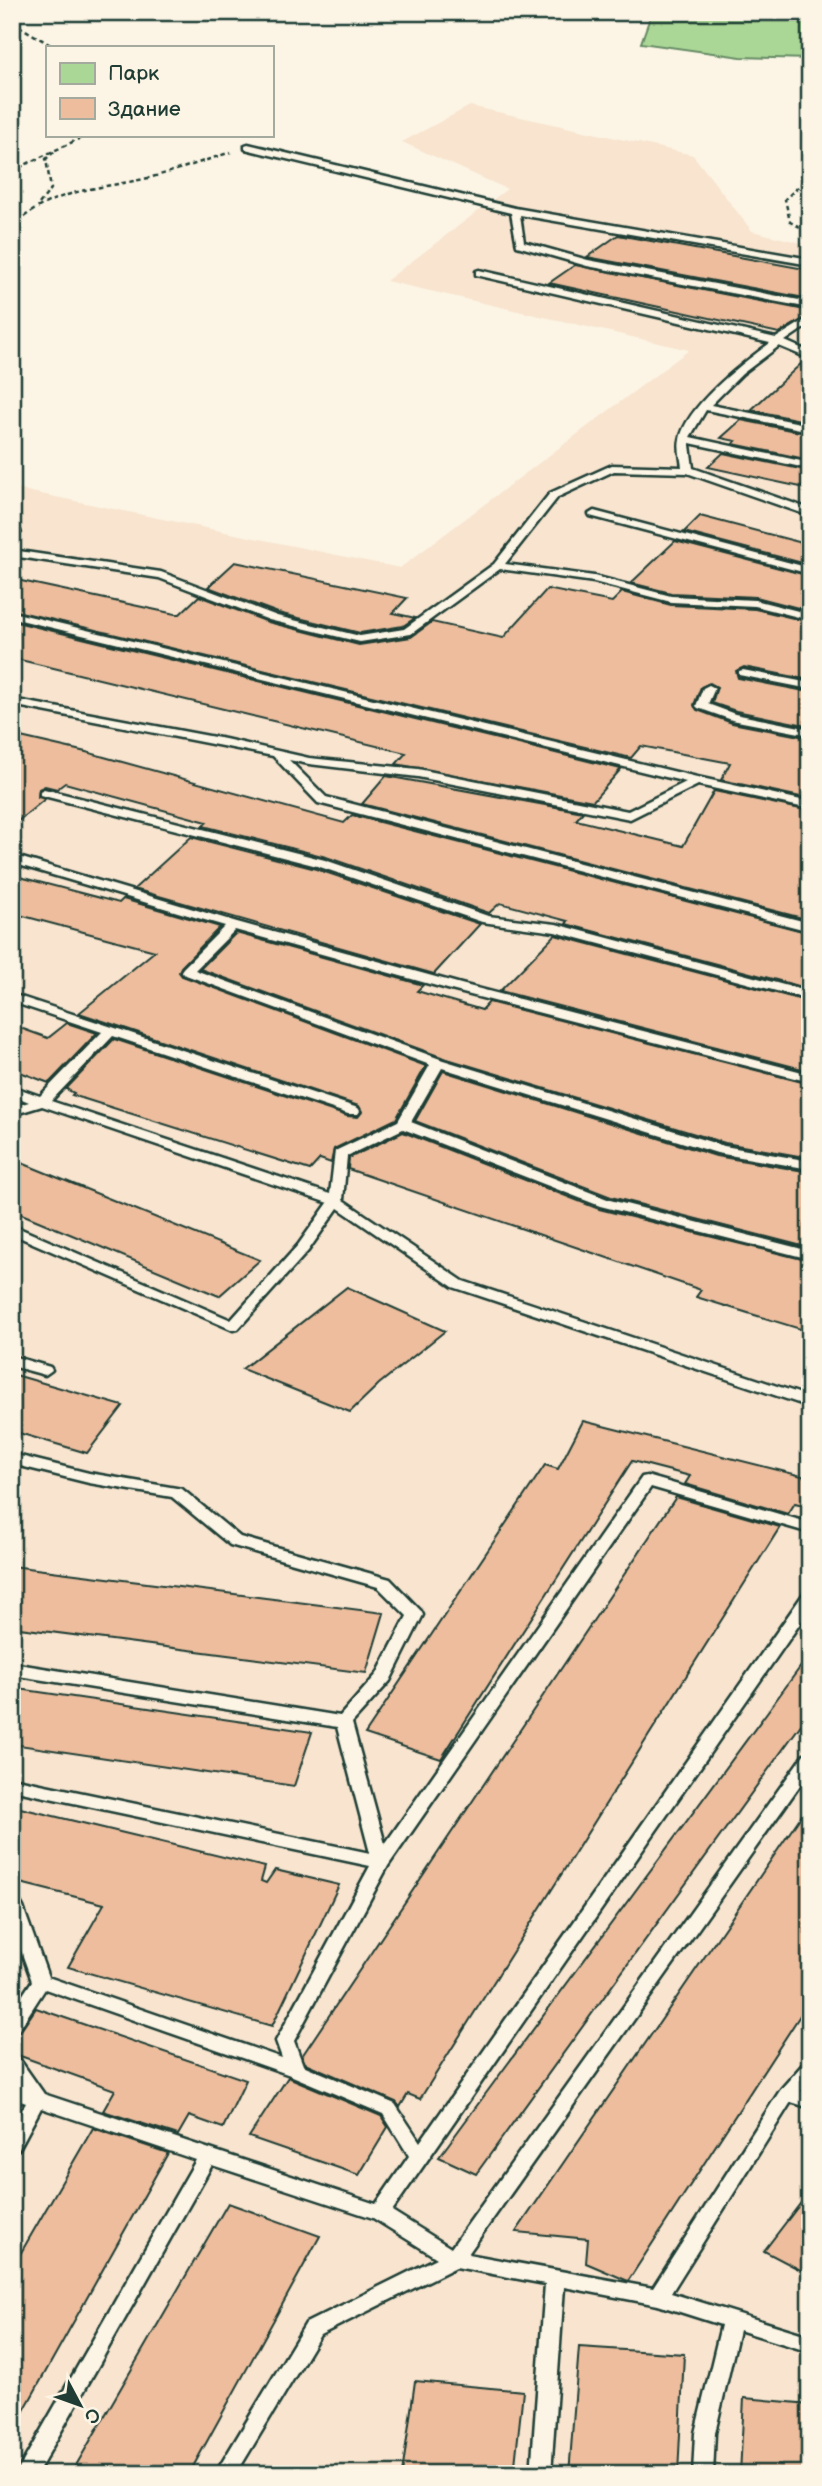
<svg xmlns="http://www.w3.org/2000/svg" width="822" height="2486" font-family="'Balsamiq Sans',sans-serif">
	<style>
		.built { fill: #f8e4cf }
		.green { fill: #abd796; stroke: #658a65; stroke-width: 2 }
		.building { fill: #edbd9d; stroke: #1f3d34; stroke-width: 2 }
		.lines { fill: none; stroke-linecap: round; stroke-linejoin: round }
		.service-casing { stroke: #1f3d34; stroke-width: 5 }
		.path-far1 { stroke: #1f3d34; stroke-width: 2.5; stroke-dasharray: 4.5 3.5; stroke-linecap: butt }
		.path { stroke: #1f3d34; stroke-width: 3.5; stroke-dasharray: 5 4.5; stroke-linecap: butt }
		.service { fill: #fcf5e5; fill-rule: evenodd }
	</style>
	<rect width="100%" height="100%" fill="#fcf5e5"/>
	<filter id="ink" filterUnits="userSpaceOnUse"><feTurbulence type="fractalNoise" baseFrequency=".0143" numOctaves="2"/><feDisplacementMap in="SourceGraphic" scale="14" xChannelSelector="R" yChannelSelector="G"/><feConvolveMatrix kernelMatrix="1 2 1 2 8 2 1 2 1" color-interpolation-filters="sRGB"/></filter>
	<g filter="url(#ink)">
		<!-- built -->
		<polygon class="built" points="470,106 693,155 752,231 810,245 810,2474 12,2474 12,488 400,568 689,350 386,281 507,189 402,142"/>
		<!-- green -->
		<polygon class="green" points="652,12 810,12 810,59 741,57 641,43"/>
		<!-- building -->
		<g class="building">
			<polygon points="618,235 810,270 810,299 587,257"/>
			<polygon points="575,265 810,311 810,315 779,333 549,283"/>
			<polygon points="805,360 810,361 810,422 751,410"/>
			<polygon points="741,420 810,434 810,460 733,444 736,441 721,438"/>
			<polygon points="723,453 810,471 810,489 708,467"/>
			<polygon points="700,516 810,545 810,565 684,532"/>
			<polygon points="675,541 810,576 810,611 756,597 671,593 631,583"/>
			<polygon points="235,562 407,598 393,613 415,618 403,626 360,633 278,613 208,587"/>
			<polygon points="12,579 175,614 180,614 199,596 268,622 359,645 411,637 432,622 503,638 547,589 612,602 622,592 671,605 755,609 810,622 810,680 744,667 736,671 738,678 810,692 810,726 736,711 712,703 717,687 710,683 701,687 694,705 697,710 732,723 810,738 810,799 721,780 730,763 641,746 631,758 12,610"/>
			<polygon points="12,621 621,769 593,801 396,764 406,753 12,658"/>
			<polygon points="12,735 86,752 344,823 352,815 810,933 810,989 566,924 568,921 500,903 489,913 326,857 203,826 207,822 65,783 57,789 45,786 39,789 38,797 45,799 12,826"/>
			<polygon points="386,776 583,812 576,820 683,846 714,791 810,811 810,920 362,804"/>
			<polygon points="191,837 316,869 480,924 434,974 134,889"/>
			<polygon points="12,875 119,903 123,899 220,927 181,967 179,972 182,976 426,1066 396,1119 334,1149 331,1163 320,1159 310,1170 72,1095 74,1093 66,1089 114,1039 347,1116 358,1117 362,1112 359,1106 79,1013 155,951 12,913"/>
			<polygon points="236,933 423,985 417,991 482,1010 489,1002 810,1084 810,1158 725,1143 444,1058 200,969"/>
			<polygon points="555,935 810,1002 810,1071 500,991"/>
			<polygon points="67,1023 97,1033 49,1083 12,1069 12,1025 48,1038"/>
			<polygon points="443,1071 716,1156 810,1172 810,1248 611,1197 415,1121"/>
			<polygon points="403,1132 599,1209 810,1261 810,1332 696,1297 701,1290 348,1169 349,1158"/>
			<polygon points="12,1159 260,1260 219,1296 12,1210"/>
			<polygon points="347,1287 445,1331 379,1384 350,1412 242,1369"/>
			<polygon points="12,1374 123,1406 87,1453 12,1431"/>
			<polygon points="583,1421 810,1478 810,1507 795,1503 788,1514 685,1484 690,1476 632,1461 441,1759 365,1734 545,1465 558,1469"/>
			<polygon points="676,1497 780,1527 420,2099 408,2094 400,2107 396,2102 305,2063 302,2056"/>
			<polygon points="12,1566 384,1613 366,1673 12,1627"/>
			<polygon points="810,1654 810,1712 476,2174 439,2157"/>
			<polygon points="12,1688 312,1732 294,1786 12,1744"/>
			<polygon points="810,1803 810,2000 628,2281 586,2263 588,2239 516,2232"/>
			<polygon points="12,1806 265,1867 261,1881 266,1883 275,1870 339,1885 272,2026 68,1967 104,1904 12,1881"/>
			<polygon points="36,2008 246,2080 223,2128 189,2116 178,2135 103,2111 115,2090 12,2053 12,2035 20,2032"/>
			<polygon points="288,2077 381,2116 388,2127 359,2175 249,2137"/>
			<polygon points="93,2128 168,2153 12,2432 12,2268"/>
			<polygon points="810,2191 810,2275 764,2251"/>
			<polygon points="228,2203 320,2236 189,2474 71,2474"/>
			<polygon points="579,2347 684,2354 678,2474 569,2474"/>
			<polygon points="415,2381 523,2391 514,2474 402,2474"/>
			<polygon points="744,2398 810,2404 810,2474 740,2474"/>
		</g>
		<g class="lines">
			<!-- service casing -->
			<g class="service-casing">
				<g id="service">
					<polygon points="248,144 515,208 810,259 810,265 520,215 524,242 588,260 810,302 810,308 587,266 517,246 511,213 245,149 245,145"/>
					<path d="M479 270 776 338 810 317V324L785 341 810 352V359L779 346 742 374 711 405 810 425V431L706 410 690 437 810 463V469L690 443V445L693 468 810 509V516L687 473 614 471 558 497 505 564 594 576 671 596 755 600 810 614V620L755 606 671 602 594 582 500 569 411 634 360 642 269 620 159 578 12 556V550L161 572 277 616 360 636 404 629 494 564 550 493 612 465 682 467C681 458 678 448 680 440 686 406 743 363 770 343L476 275V271Z"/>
					<polygon points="594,511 810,568 810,574 590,516 589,514"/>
					<polygon points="12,612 697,777 810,802 810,809 698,785 630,819 418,777 309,764 289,760 326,797 810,923 810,931 318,803 273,756 12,705 12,699 225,739 309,758 418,769 628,811 686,782 12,618"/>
					<polygon points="743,670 810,683 810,689 739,675 739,671"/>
					<polygon points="709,685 715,688 708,704 735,714 810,729 810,735 732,720 698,708 696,706 703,688"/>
					<polygon points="44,789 325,860 488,916 556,924 810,992 810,1000 555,932 482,922 317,866 40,795 40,791"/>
					<polygon points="12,855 237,922 461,984 810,1074 810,1082 451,990 235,930 195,970 443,1060 724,1146 810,1161 810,1169 717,1153 442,1068 411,1122 610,1200 810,1251 810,1259 600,1206 403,1129 347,1156 343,1200 463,1281 810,1397 810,1407 453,1287 338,1208 308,1251 238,1329 233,1330 12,1234 12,1225 231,1320 298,1245 328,1203 42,1106 12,1115 12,1107 29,1102 12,1095 12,1086 40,1096 102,1032 12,1002 12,994 358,1108 360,1111 358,1114 348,1114 113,1036 51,1101 330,1194 335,1151 398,1121 430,1065 183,974 181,971 183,968 225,926 12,863"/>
					<polygon points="12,1356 50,1367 52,1370 45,1375 12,1366"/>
					<polygon points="12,1454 89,1473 182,1489 240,1537 390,1579 421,1611 423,1615 390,1681 352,1723 385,1844 642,1477 647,1476 810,1523 810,1533 651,1487 388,1866 294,2041 303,2065 395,2104 420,2142 804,1593 810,1592 810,1609 392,2211 451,2248 804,1754 810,1752 810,1771 468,2254 653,2288 781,2089 804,2063 810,2061 810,2081 801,2091 810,2094 810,2108 791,2102 671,2293 810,2336 810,2352 739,2330 715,2433 713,2474 693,2474 695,2433 721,2325 658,2305 564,2287 551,2474 531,2474 545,2284 456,2267 320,2335 236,2474 215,2474 306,2323 437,2258 373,2218 212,2165 37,2474 16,2474 196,2160 41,2108 19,2149 12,2151 12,2127 26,2103 12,2098 12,2084 18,2086 12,2077 12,2055 18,2057 44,2094 376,2204 409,2156 383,2114 290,2075 45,1989 18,2031 12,2033 12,2011 32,1981 12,1926 14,1901 20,1902 23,1907 48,1977 282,2058 276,2041 370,1866 12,1790 12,1778 370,1853 337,1727 12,1675 12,1663 340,1716 377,1674 407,1616 378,1587 230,1545 172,1497 89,1483 12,1464"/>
				</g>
			</g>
			<!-- path-far1 -->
			<g class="path-far1">
				<polyline points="12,22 54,47"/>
				<polyline points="12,171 87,135"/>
				<polyline points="810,176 785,199 790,222 810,232"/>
				<polyline points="39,204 51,189 46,159 55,151"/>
				<path d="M12 227C53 188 96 190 148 178 176 171 203 161 231 152"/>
			</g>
			<!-- path -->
			<polyline class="path" points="12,502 22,535"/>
			<!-- service -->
			<use href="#service" class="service"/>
		</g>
	</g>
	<!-- margin -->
	<rect width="822" height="2486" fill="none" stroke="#fcf5e5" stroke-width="42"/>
	<rect x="21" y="21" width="780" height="2444" fill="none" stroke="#1f3d34" stroke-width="2.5" filter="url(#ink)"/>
	<!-- legend -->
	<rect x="46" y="46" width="228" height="91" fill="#fcf5e5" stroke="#a4ab9e" stroke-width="2"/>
	<rect x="60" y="63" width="35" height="21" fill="#abd796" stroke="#a4ab9e" stroke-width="2"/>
	<text x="108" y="80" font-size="21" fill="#1f3d34">Парк</text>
	<rect x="60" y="98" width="35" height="21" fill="#edbd9d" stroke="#a4ab9e" stroke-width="2"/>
	<text x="108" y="116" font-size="21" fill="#1f3d34">Здание</text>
	<!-- north arrow -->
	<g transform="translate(80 2405) rotate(131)" stroke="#fcf5e5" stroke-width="5" paint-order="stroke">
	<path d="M0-5L12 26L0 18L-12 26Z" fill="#1f3d34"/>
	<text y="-10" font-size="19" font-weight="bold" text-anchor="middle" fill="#1f3d34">С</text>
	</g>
</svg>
